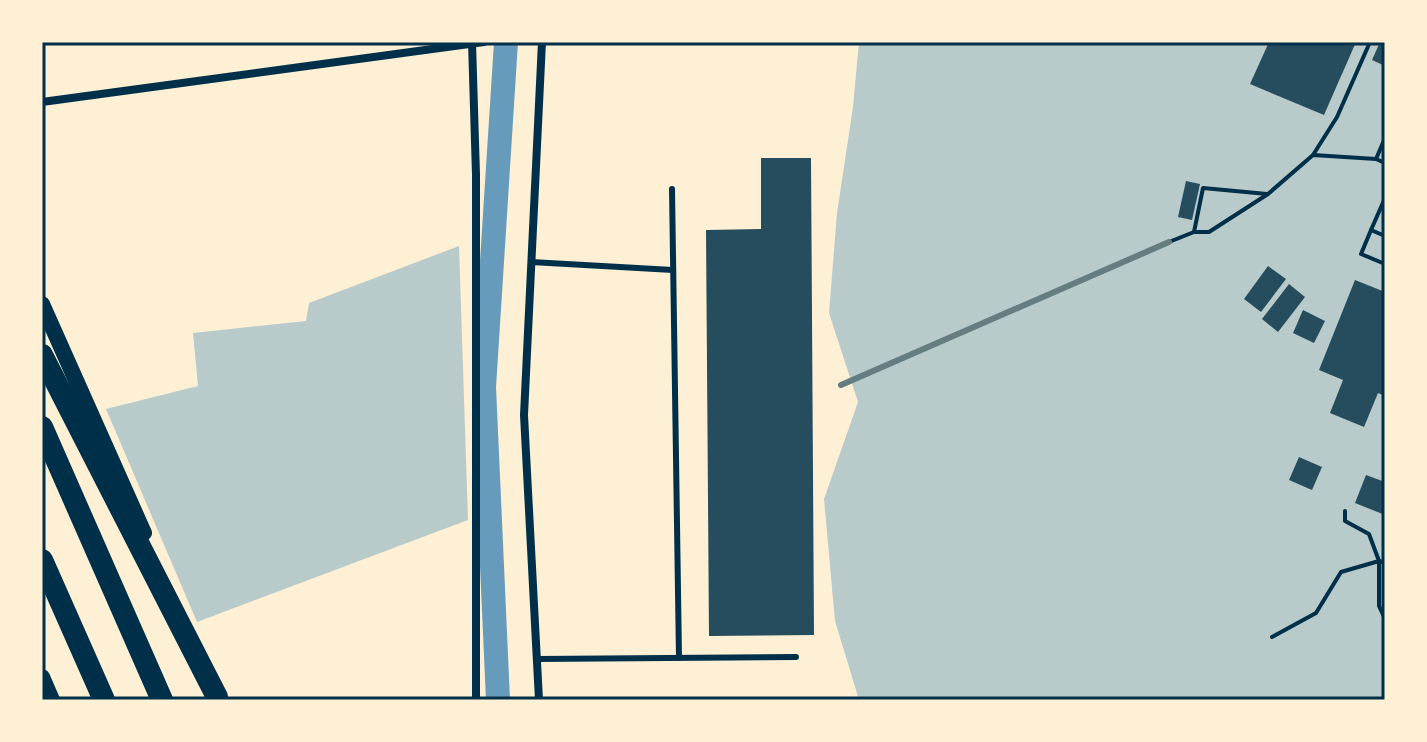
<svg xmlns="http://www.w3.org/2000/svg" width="1427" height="742" font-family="Inter,sans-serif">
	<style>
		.green { fill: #b9caca }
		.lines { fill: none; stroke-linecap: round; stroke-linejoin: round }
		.canal { stroke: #669bbc; stroke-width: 24 }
		.building { fill: #264d5e }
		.path { stroke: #003049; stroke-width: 4 }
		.service { stroke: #003049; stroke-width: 6 }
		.minor { stroke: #003049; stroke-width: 8 }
		.secondary { stroke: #003049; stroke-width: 16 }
		.trunk { stroke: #003049; stroke-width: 22 }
		.rail { stroke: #657d81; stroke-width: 6 }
		.neatline { fill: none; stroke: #003049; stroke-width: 3 }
	</style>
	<rect width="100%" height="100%" fill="#fdf0d5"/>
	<!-- green -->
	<g class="green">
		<polygon points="859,42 1385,42 1385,700 859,700 835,621 824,499 858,402 829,313 837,213 853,107"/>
		<polygon points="459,246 468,520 197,622 106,409 198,386 193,333 306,321 309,303"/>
	</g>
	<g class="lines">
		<!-- canal -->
		<polyline class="canal" points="498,700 484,387 506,42"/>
	</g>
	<!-- building -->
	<g class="building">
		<polygon points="1269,42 1356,42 1324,115 1250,84"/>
		<polygon points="1380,42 1385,42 1385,66 1372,60"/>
		<polygon points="761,158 811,158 814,635 709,636 706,230 761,229"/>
		<polygon points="1186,181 1200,184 1192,220 1178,217"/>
		<polygon points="1268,266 1286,279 1261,312 1244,299"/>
		<polygon points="1355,280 1385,292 1385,396 1378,393 1364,427 1330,413 1343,380 1319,370"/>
		<polygon points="1289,284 1305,297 1278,332 1262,319"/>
		<polygon points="1303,310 1325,321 1314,343 1293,333"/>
		<polygon points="1299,457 1322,467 1312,490 1289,480"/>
		<polygon points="1366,475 1385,482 1385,515 1355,503"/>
	</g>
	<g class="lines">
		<!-- path -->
		<g class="path">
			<polyline points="1313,155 1337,117 1370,42"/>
			<polyline points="1376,159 1385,138"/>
			<polyline points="1371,230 1385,198"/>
			<polyline points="1194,232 1203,188 1267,194"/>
			<polyline points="1385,236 1371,230 1361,254 1385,264"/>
			<polyline points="1169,242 1194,232 1209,232 1268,194 1313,155 1376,159 1385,163"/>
			<polyline points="1385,563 1379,561 1379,606 1385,619"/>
			<polyline points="1272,637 1316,613 1341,572 1379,561 1369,534 1345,521 1345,511"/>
		</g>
		<!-- service -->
		<g class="service">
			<polyline points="672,189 679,658"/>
			<polyline points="531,262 673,270"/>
			<polyline points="537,659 796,657"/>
		</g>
		<!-- minor -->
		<g class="minor">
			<polyline points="472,42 476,175 476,700"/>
			<polyline points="42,102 484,42"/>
			<polyline points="539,700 524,415 542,42"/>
		</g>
		<!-- secondary -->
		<g class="secondary">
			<polyline points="42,304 144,533"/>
			<polyline points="42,677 52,700"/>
		</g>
		<!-- trunk -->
		<g class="trunk">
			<polyline points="42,355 217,697"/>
			<polyline points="42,427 162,700"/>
			<polyline points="42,560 104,700"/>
		</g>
		<!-- rail -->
		<polyline class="rail" points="841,385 1169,242"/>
	</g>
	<!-- border -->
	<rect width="1427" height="742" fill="none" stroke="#fdf0d5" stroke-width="88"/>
	<rect x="44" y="44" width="1339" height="654" class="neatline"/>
</svg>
